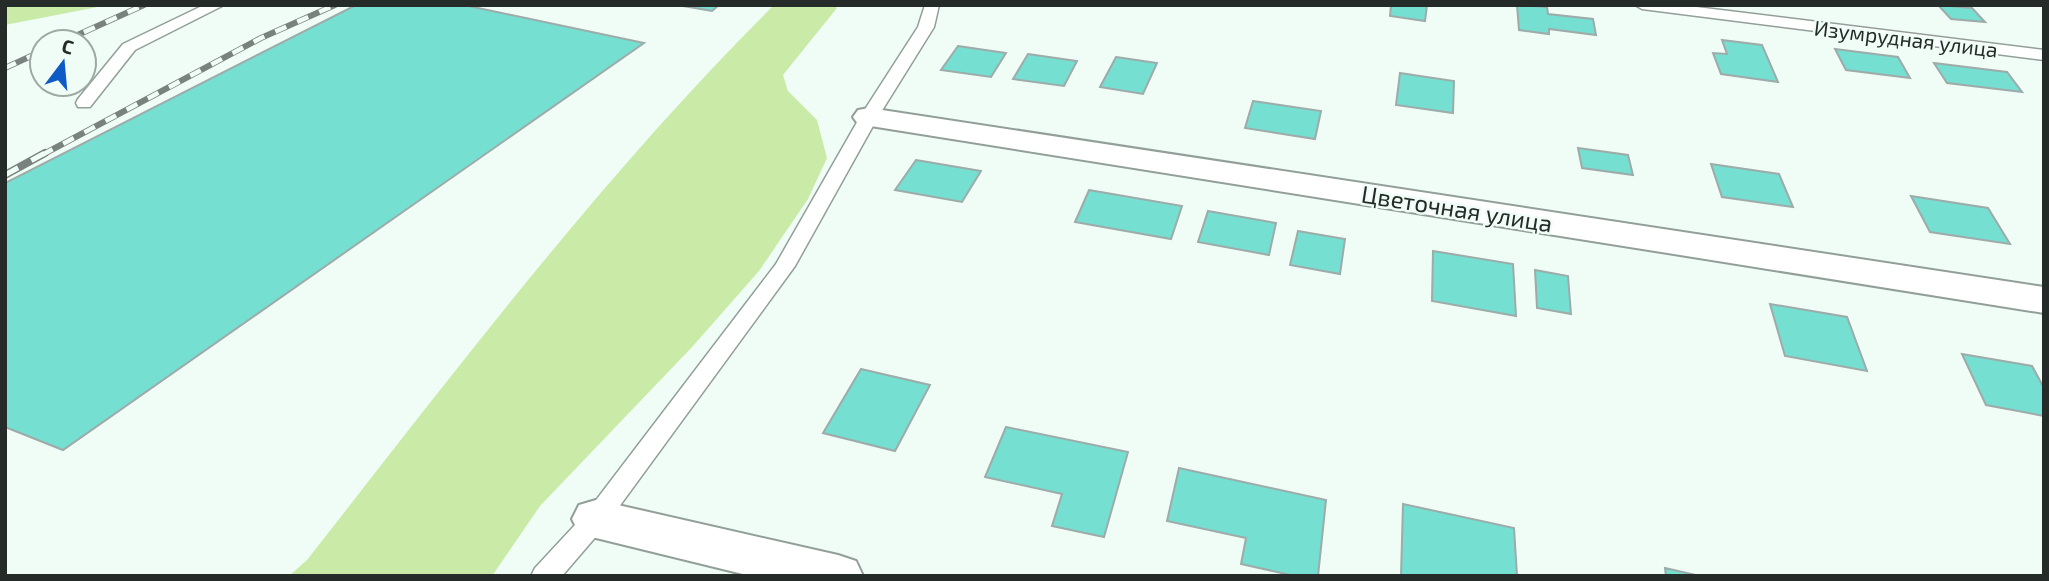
<svg xmlns="http://www.w3.org/2000/svg" width="2049" height="581" font-family="'Exo 2',sans-serif">
	<style>
		.green { fill: #caeba8 }
		.building { fill: #75dfd2; stroke: #9daba9; stroke-width: 2 }
		.lines { fill: none; stroke-linecap: round; stroke-linejoin: round }
		.lane-casing { stroke: #929f99; stroke-width: 3 }
		.street-casing { stroke: #929f99; stroke-width: 4 }
		.lane { fill: #fff; fill-rule: evenodd }
		.street { fill: #fff; fill-rule: evenodd }
		.rail-far1-casing { stroke: #79827e; stroke-width: 6 }
		.rail-casing { stroke: #79827e; stroke-width: 8 }
		.rail-far1 { stroke: #f0fdf7; stroke-width: 4.5; stroke-dasharray: 12; stroke-linecap: butt }
		.rail { stroke: #f0fdf7; stroke-width: 5; stroke-dasharray: 15; stroke-linecap: butt }
		.labels { text-anchor: middle; dominant-baseline: central; stroke-width: 5; stroke-linejoin: round; paint-order: stroke }
		.far-street-label { font-size: 21px; fill: #252b28; stroke: #f0fdf7 }
		.street-label { font-size: 24px; fill: #252b28; stroke: #f0fdf7 }
	</style>
	<rect width="100%" height="100%" fill="#f0fdf7"/>
	<!-- green -->
	<g class="green">
		<polygon points="5,5 108,5 5,25"/>
		<path d="M774 5H834L837 8 783 75 788 91 817 120 827 158 808 199 759 271 693 346 540 506 492 576H289L307 560C456 370 602 176 774 5Z"/>
	</g>
	<!-- building -->
	<g class="building">
		<polygon points="356,5 464,5 644,43 63,450 5,427 5,183"/>
		<polygon points="677,5 719,5 712,11"/>
		<polygon points="1391,5 1427,5 1425,21 1390,16"/>
		<polygon points="1517,5 1547,7 1548,14 1593,19 1596,35 1549,29 1549,34 1519,30"/>
		<polygon points="1938,5 1972,8 1985,22 1951,19"/>
		<polygon points="1722,40 1762,45 1778,82 1721,74 1713,53 1727,54"/>
		<polygon points="958,46 1006,53 991,77 941,70"/>
		<polygon points="1835,49 1898,57 1910,78 1846,70"/>
		<polygon points="1028,54 1077,61 1064,86 1013,79"/>
		<polygon points="1116,57 1157,63 1143,94 1100,87"/>
		<polygon points="1934,63 2007,72 2022,92 1947,83"/>
		<polygon points="1400,73 1454,81 1453,113 1396,105"/>
		<polygon points="1253,101 1321,111 1315,139 1245,128"/>
		<polygon points="1578,148 1628,155 1633,175 1582,168"/>
		<polygon points="916,160 981,171 962,202 895,190"/>
		<polygon points="1711,164 1779,174 1793,207 1722,197"/>
		<polygon points="1089,190 1182,206 1171,239 1075,222"/>
		<polygon points="1911,196 1988,208 2010,244 1930,232"/>
		<polygon points="1208,211 1276,223 1269,255 1198,242"/>
		<polygon points="1298,231 1345,239 1340,274 1290,265"/>
		<polygon points="1433,251 1513,264 1516,316 1432,301"/>
		<polygon points="1535,270 1568,276 1571,314 1537,308"/>
		<polygon points="1770,304 1847,317 1867,371 1785,356"/>
		<polygon points="1962,354 2032,366 2044,388 2044,416 1986,405"/>
		<polygon points="861,369 930,385 895,451 823,433"/>
		<polygon points="1006,427 1128,452 1104,537 1052,526 1062,494 985,477"/>
		<polygon points="1179,468 1326,500 1318,576 1295,576 1241,564 1246,538 1167,521"/>
		<polygon points="1403,504 1514,528 1517,576 1401,576"/>
		<polygon points="1665,568 1700,576 1666,576"/>
	</g>
	<g class="lines">
		<!-- lane casing -->
		<g class="lane-casing">
			<g id="lane">
				<polygon points="204,5 224,5 135,50 90,107 78,107 76,103 78,99 123,44"/>
				<polygon points="925,5 939,5 934,27 878,117 795,266 605,526 562,576 531,576 535,568 587,512 776,264 860,117 918,27"/>
				<polygon points="1635,5 1680,5 2044,50 2044,60 1642,9"/>
			</g>
		</g>
		<!-- street casing -->
		<g class="street-casing">
			<g id="street">
				<polygon points="869,108 2044,287 2044,313 858,124 853,117 858,110"/>
				<polygon points="596,500 838,555 856,561 863,576 751,576 596,538 579,533 572,519 579,505"/>
			</g>
		</g>
		<!-- lane -->
		<use href="#lane" class="lane"/>
		<!-- street -->
		<use href="#street" class="street"/>
		<!-- rail-far1 casing -->
		<g class="rail-far1-casing">
			<g id="rail-far1">
				<polyline points="62,42 144,5"/>
				<polyline points="5,68 42,51"/>
				<polyline points="42,155 261,38 335,5"/>
			</g>
		</g>
		<!-- rail casing -->
		<g class="rail-casing">
			<polyline id="rail" points="5,175 45,153"/>
		</g>
		<!-- rail-far1 -->
		<use href="#rail-far1" class="rail-far1"/>
		<!-- rail -->
		<use href="#rail" class="rail"/>
	</g>
	<g class="labels">
		<!-- far-street labels -->
		<g class="far-street-label">
			<text transform="translate(1906 38) rotate(7)">Изумрудная улица</text>
		</g>
		<!-- street labels -->
		<g class="street-label">
			<text transform="translate(1457 208) rotate(9)">Цветочная улица</text>
		</g>
	</g>
	<!-- border -->
	<rect width="2049" height="581" fill="none" stroke="#252b28" stroke-width="14"/>
	<!-- north arrow -->
	<g transform="translate(63 63) rotate(16)"><circle r="33" fill="#f0fdf7" stroke="#9fa9a4" stroke-width="2"/>
	<path d="M0-5L12 26L0 18L-12 26Z" fill="#0e5bc5"/>
	<text y="-10" font-size="19" font-weight="bold" text-anchor="middle" fill="#252b28">С</text>
	</g>
</svg>
